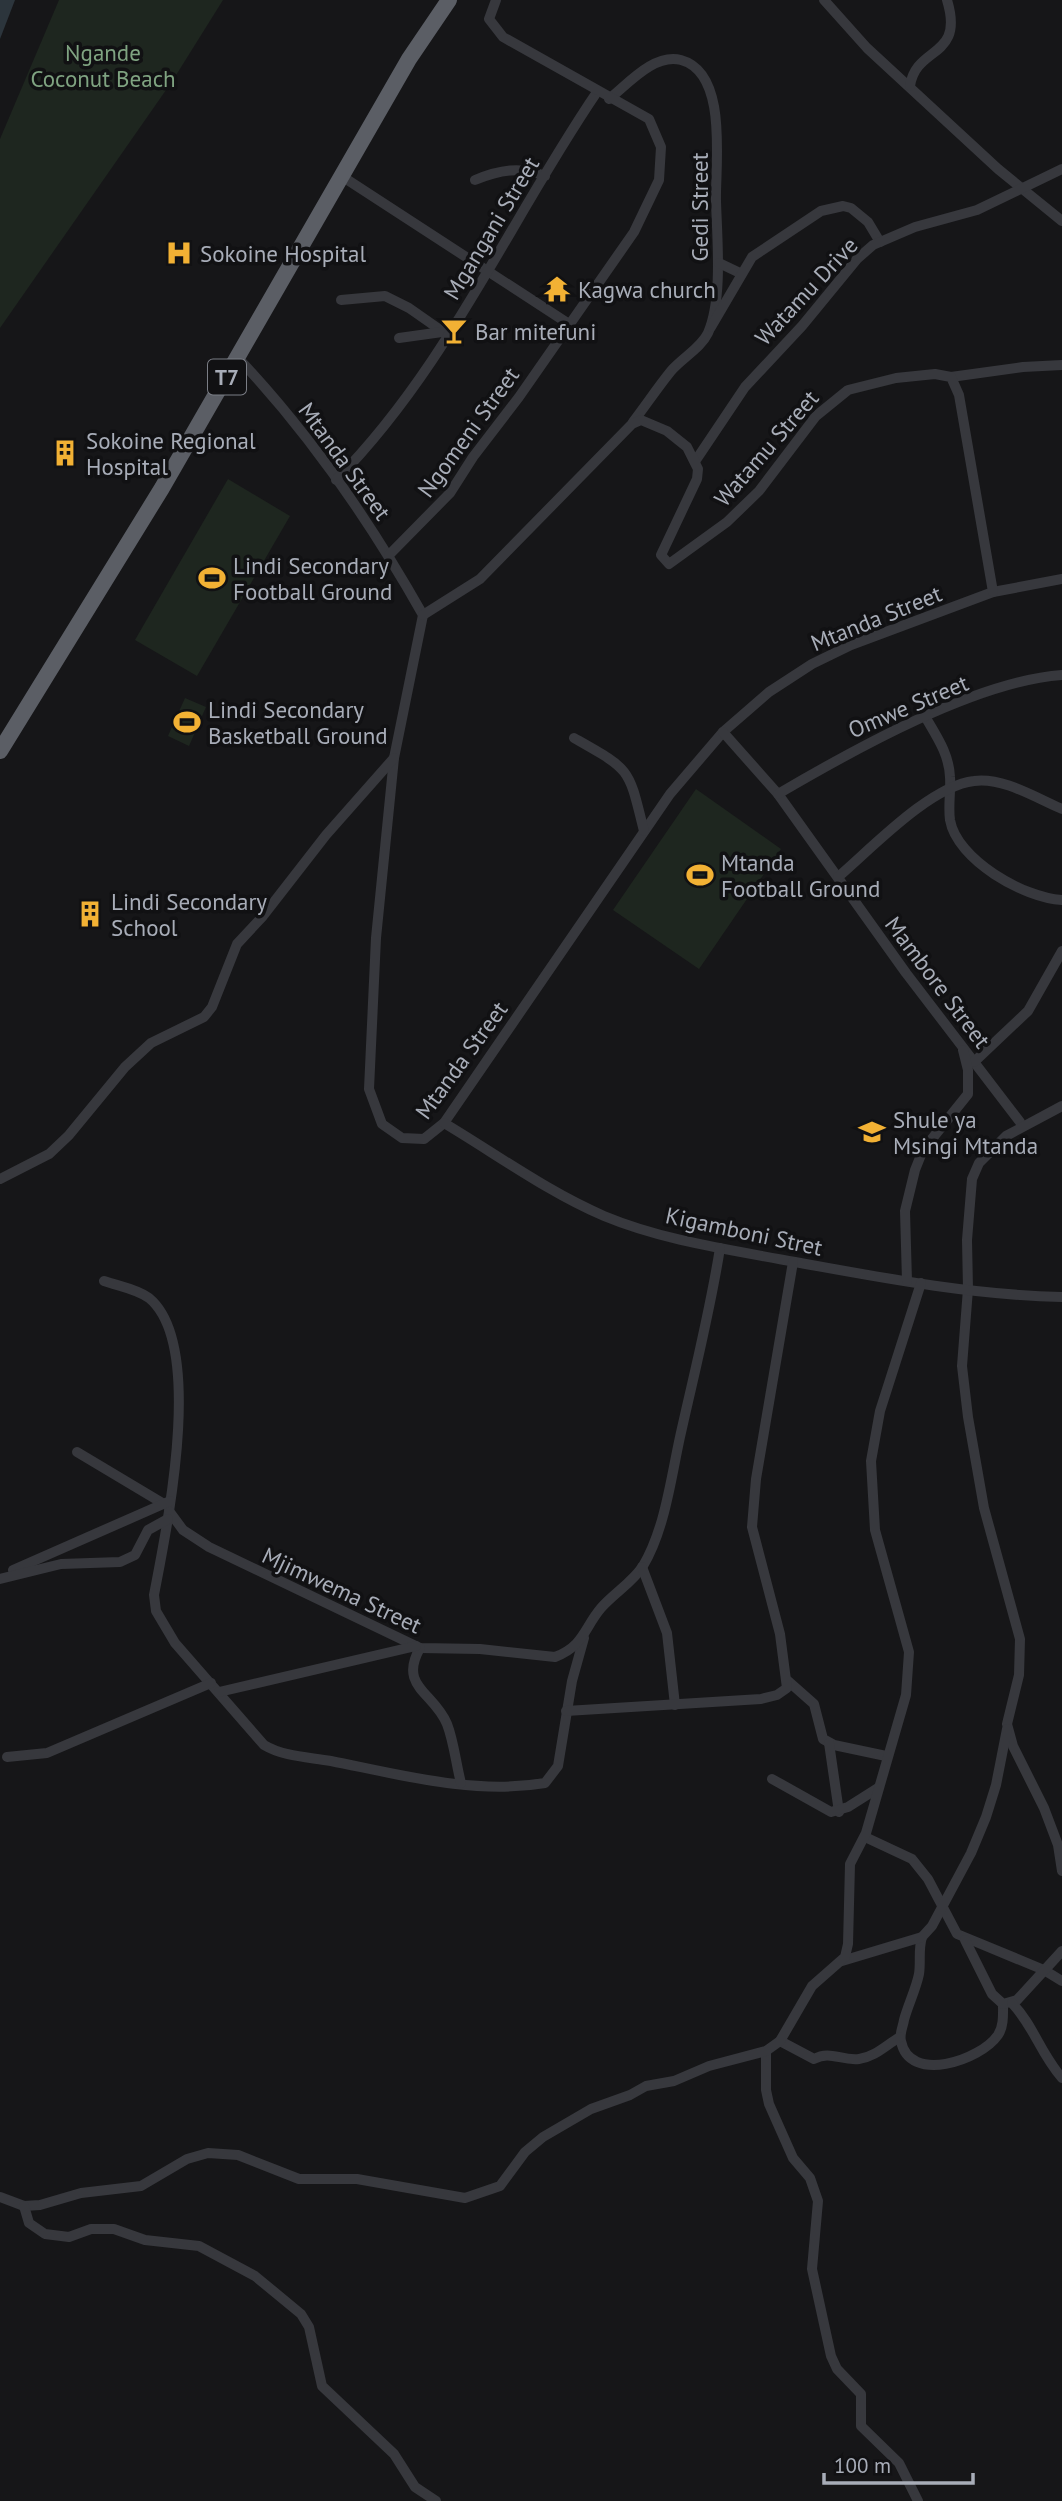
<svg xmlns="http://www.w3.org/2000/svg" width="1062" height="2501" font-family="'PT Sans',sans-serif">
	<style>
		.green { fill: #1e261f }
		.water { fill: #2c353c }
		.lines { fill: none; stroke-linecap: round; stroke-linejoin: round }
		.minor { stroke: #37383d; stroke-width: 10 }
		.trunk { stroke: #5b5e65; stroke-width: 16 }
		.labels { text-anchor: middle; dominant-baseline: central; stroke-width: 7; stroke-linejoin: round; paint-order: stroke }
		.shield { fill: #111113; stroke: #7b7e86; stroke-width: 2 }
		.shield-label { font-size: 21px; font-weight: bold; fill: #a8adb8 }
		.park-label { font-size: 23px; fill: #7fa381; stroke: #111113 }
		.street-label { font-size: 23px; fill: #a8adb8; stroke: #111113 }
		.poi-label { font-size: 23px; fill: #a8adb8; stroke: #111113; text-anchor: start }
	</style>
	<rect width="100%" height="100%" fill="#161618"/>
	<!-- green -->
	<g class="green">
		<polygon points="59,0 223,0 173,80 0,328 0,139"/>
		<polygon points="228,479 290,516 197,676 135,640"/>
		<polygon points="185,698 206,707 189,746 168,736"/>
		<polygon points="696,789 781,849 699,969 613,910"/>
	</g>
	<!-- water -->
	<polygon class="water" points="0,0 15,0 0,39"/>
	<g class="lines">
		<!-- minor -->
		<g class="minor">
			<polyline points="824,0 867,48 998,169 1062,221"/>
			<path d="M910 86C916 45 965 59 947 0"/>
			<path d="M609 99C628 84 654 53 681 60 729 73 715 166 716 201 717 238 723 299 708 333 701 348 682 358 671 371 658 387 646 405 633 422"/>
			<polyline points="340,175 569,324"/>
			<path d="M475 180C499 170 521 166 545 176"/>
			<polyline points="719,263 740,273"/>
			<polyline points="341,300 385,296 409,308 449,336"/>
			<polyline points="711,327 752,257 821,211 843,206 851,208 868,222 880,242"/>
			<polyline points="399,338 442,332"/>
			<path d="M238 358C311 435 371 523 423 615L394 758 376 938 369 1089 382 1124 402 1138 424 1139 444 1123 670 794 723 732 769 692 812 664 851 645 993 592 1062 579"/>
			<polyline points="951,377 1023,367 1062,365"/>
			<polyline points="696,460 745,387 802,326 857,259 873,245 915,227 977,210 1062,169"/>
			<path d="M336 480C447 368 509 221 597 92"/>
			<polyline points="389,555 450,493 473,457 519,397 634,232 659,180 661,147 649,119 503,37 489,19 496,0"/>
			<polyline points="423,615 480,579 632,424 641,420 667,431 687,447 698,469 697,479 661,555 669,564 727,522 759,491 816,416 848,390 896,378 935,374 951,377 959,395 993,592"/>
			<path d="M926 718C937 737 949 754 950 777 951 791 948 806 950 820 957 860 1024 898 1062 900"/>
			<polyline points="723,732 778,794 906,973 1020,1122"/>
			<path d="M574 738C632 771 628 767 644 831"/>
			<path d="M778 794C853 750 976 681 1062 675"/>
			<path d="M838 877C872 848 930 786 974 781 1003 777 1036 798 1062 809"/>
			<polyline points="974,1062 1028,1011 1062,951"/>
			<polyline points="1062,1106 1006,1136 979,1163 972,1179 967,1240 968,1289 962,1366 968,1417 984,1508 1020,1639 1019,1675 1007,1724 1013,1746 1044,1808 1058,1845 1062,1871"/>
			<path d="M444 1123C496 1154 548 1192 604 1216 664 1241 732 1250 795 1262 883 1278 972 1295 1062 1297"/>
			<polyline points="0,1179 49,1154 69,1135 125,1067 151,1043 204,1017 212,1007 237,944 263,916 326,835 394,758"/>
			<path d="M104 1281C118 1286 137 1289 149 1298 206 1345 166 1531 154 1595L156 1611 175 1643 264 1745C284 1757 309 1757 331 1761 401 1775 475 1795 545 1783L558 1766 572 1681 584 1638"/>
			<polyline points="907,1281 905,1211 915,1170 923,1150 968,1094 968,1070 963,1050"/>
			<polyline points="77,1452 164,1504"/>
			<path d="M169 1511 183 1530 209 1547 420 1648 480 1649 555 1657C584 1646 584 1628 601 1608 614 1593 633 1582 643 1566 665 1529 671 1478 680 1437 694 1374 710 1312 720 1248"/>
			<polyline points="642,1567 667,1633 675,1705"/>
			<polyline points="13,1570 170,1501"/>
			<polyline points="0,1579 61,1564 120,1562 135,1555 148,1530 168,1519"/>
			<path d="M420 1648C398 1687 434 1692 447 1724 454 1742 456 1764 461 1783"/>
			<polyline points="788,1681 814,1704 823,1739 834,1745 886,1756"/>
			<polyline points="219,1692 416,1646"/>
			<polyline points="566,1711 761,1699 777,1695 787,1688 780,1634 752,1527 756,1479 793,1262"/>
			<polyline points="829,1743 839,1812"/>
			<polyline points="7,1757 47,1753 211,1683"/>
			<polyline points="772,1779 831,1812 848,1807 878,1788"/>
			<polyline points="865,1837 912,1859 928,1879 957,1934 1044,1970 1062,1981"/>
			<path d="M922 1937C918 1950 921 1961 919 1974 916 1989 908 2005 904 2020 903 2027 899 2034 901 2041 909 2084 980 2061 998 2035 1004 2026 1003 2014 1003 2004"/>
			<polyline points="965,1940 992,1994 1003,2004 1017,2000 1062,1951"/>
			<polyline points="842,1961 922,1937 932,1926 971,1853 986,1817 996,1785 1007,1729"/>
			<path d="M1012 2003C1034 2026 1040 2053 1062 2078"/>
			<path d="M780 2041 814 2059C830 2050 841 2061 859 2059 875 2057 886 2045 900 2037"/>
			<polyline points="766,2051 766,2090 769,2104 793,2158 810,2178 818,2201 812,2269 831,2356 837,2369 861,2394 861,2426 899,2463 918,2501"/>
			<polyline points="0,2197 24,2206 40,2205 81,2193 141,2186 187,2159 208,2153 238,2155 299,2179 357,2179 465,2198 500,2186 525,2152 543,2137 591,2109 630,2095 646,2086 674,2081 709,2066 766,2051 780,2041 812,1986 845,1957 848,1944 850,1864 866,1833 906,1695 909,1652 875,1530 871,1461 880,1411 921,1283"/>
			<polyline points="24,2206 29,2223 45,2234 69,2237 91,2229 114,2229 145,2240 199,2246 255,2276 301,2314 309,2327 322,2386 394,2454 415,2487 436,2501"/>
		</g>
		<!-- trunk -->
		<polyline class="trunk" points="0,751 162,488 409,59 449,0"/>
	</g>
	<!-- icons -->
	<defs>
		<g id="hospital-bare" transform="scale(2.1)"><path d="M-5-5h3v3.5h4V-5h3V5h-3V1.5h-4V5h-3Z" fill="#f2b134" stroke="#111113" stroke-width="2.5" paint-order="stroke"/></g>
		<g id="temple-bare" transform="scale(2.1)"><path d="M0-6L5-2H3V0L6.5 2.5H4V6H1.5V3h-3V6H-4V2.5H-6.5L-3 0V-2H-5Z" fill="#f2b134" stroke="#111113" stroke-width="2.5" paint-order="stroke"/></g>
		<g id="bar-bare" transform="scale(2.1)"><path d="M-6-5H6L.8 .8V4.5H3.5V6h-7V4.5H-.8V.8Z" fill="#f2b134" stroke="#111113" stroke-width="2.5" paint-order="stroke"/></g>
		<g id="building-bare" transform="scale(2.1)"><path d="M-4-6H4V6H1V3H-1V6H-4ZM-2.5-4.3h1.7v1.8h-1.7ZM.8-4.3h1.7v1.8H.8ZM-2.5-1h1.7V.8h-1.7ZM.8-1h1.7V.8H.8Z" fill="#f2b134" stroke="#111113" stroke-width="2.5" paint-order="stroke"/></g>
		<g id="stadium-bare" transform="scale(2.1)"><path d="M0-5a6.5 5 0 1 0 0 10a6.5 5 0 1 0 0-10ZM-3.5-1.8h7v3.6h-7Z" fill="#f2b134" stroke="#111113" stroke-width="2.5" paint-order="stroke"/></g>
		<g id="school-bare" transform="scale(2.1)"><path d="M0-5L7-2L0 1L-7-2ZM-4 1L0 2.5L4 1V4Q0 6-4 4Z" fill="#f2b134" stroke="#111113" stroke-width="2.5" paint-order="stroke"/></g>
	</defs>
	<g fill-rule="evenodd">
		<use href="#hospital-bare" x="179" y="253"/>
		<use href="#temple-bare" x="557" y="289"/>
		<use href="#bar-bare" x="454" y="331"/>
		<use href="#building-bare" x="65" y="453"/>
		<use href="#stadium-bare" x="212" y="578"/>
		<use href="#stadium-bare" x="187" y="722"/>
		<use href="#stadium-bare" x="700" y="875"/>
		<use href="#building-bare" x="90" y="914"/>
		<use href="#school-bare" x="872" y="1132"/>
	</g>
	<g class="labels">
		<!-- shield labels -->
		<rect class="shield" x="208" y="359.5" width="38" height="35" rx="5"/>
		<g class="shield-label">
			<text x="227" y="377">T7</text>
		</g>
		<!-- park labels -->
		<g class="park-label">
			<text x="103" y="52">Ngande<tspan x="103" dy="26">Coconut Beach</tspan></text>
		</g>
		<!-- street labels -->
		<g class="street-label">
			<text transform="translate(699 207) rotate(-90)">Gedi Street</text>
			<text transform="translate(491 228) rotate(-59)">Mgangani Street</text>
			<text transform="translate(806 291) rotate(-47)">Watamu Drive</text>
			<text transform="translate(468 432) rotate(-54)">Ngomeni Street</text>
			<text transform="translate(766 448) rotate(-49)">Watamu Street</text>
			<text transform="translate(345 461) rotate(54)">Mtanda Street</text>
			<text transform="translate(876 618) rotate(-22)">Mtanda Street</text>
			<text transform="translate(908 706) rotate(-23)">Omwe Street</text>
			<text transform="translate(938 982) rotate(53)">Mambore Street</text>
			<text transform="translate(461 1060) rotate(-54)">Mtanda Street</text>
			<text transform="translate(744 1231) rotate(12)">Kigamboni Stret</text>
			<text transform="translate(342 1590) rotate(25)">Mjimwema Street</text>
		</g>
		<!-- poi labels -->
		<g class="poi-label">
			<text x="200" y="253">Sokoine Hospital</text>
			<text x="578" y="289">Kagwa church</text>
			<text x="475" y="331">Bar mitefuni</text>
			<text x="86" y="440">Sokoine Regional<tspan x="86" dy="26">Hospital</tspan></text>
			<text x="233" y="565">Lindi Secondary<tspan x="233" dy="26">Football Ground</tspan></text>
			<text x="208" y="709">Lindi Secondary<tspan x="208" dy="26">Basketball Ground</tspan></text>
			<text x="721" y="862">Mtanda<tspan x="721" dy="26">Football Ground</tspan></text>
			<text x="111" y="901">Lindi Secondary<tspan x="111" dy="26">School</tspan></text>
			<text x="893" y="1119">Shule ya<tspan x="893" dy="26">Msingi Mtanda</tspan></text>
		</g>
	</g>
	<!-- scale -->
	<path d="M824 2473v10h149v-10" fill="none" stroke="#a8adb8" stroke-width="3.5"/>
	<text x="834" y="2473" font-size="21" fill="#a8adb8" stroke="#111113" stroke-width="5" paint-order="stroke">100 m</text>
</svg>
